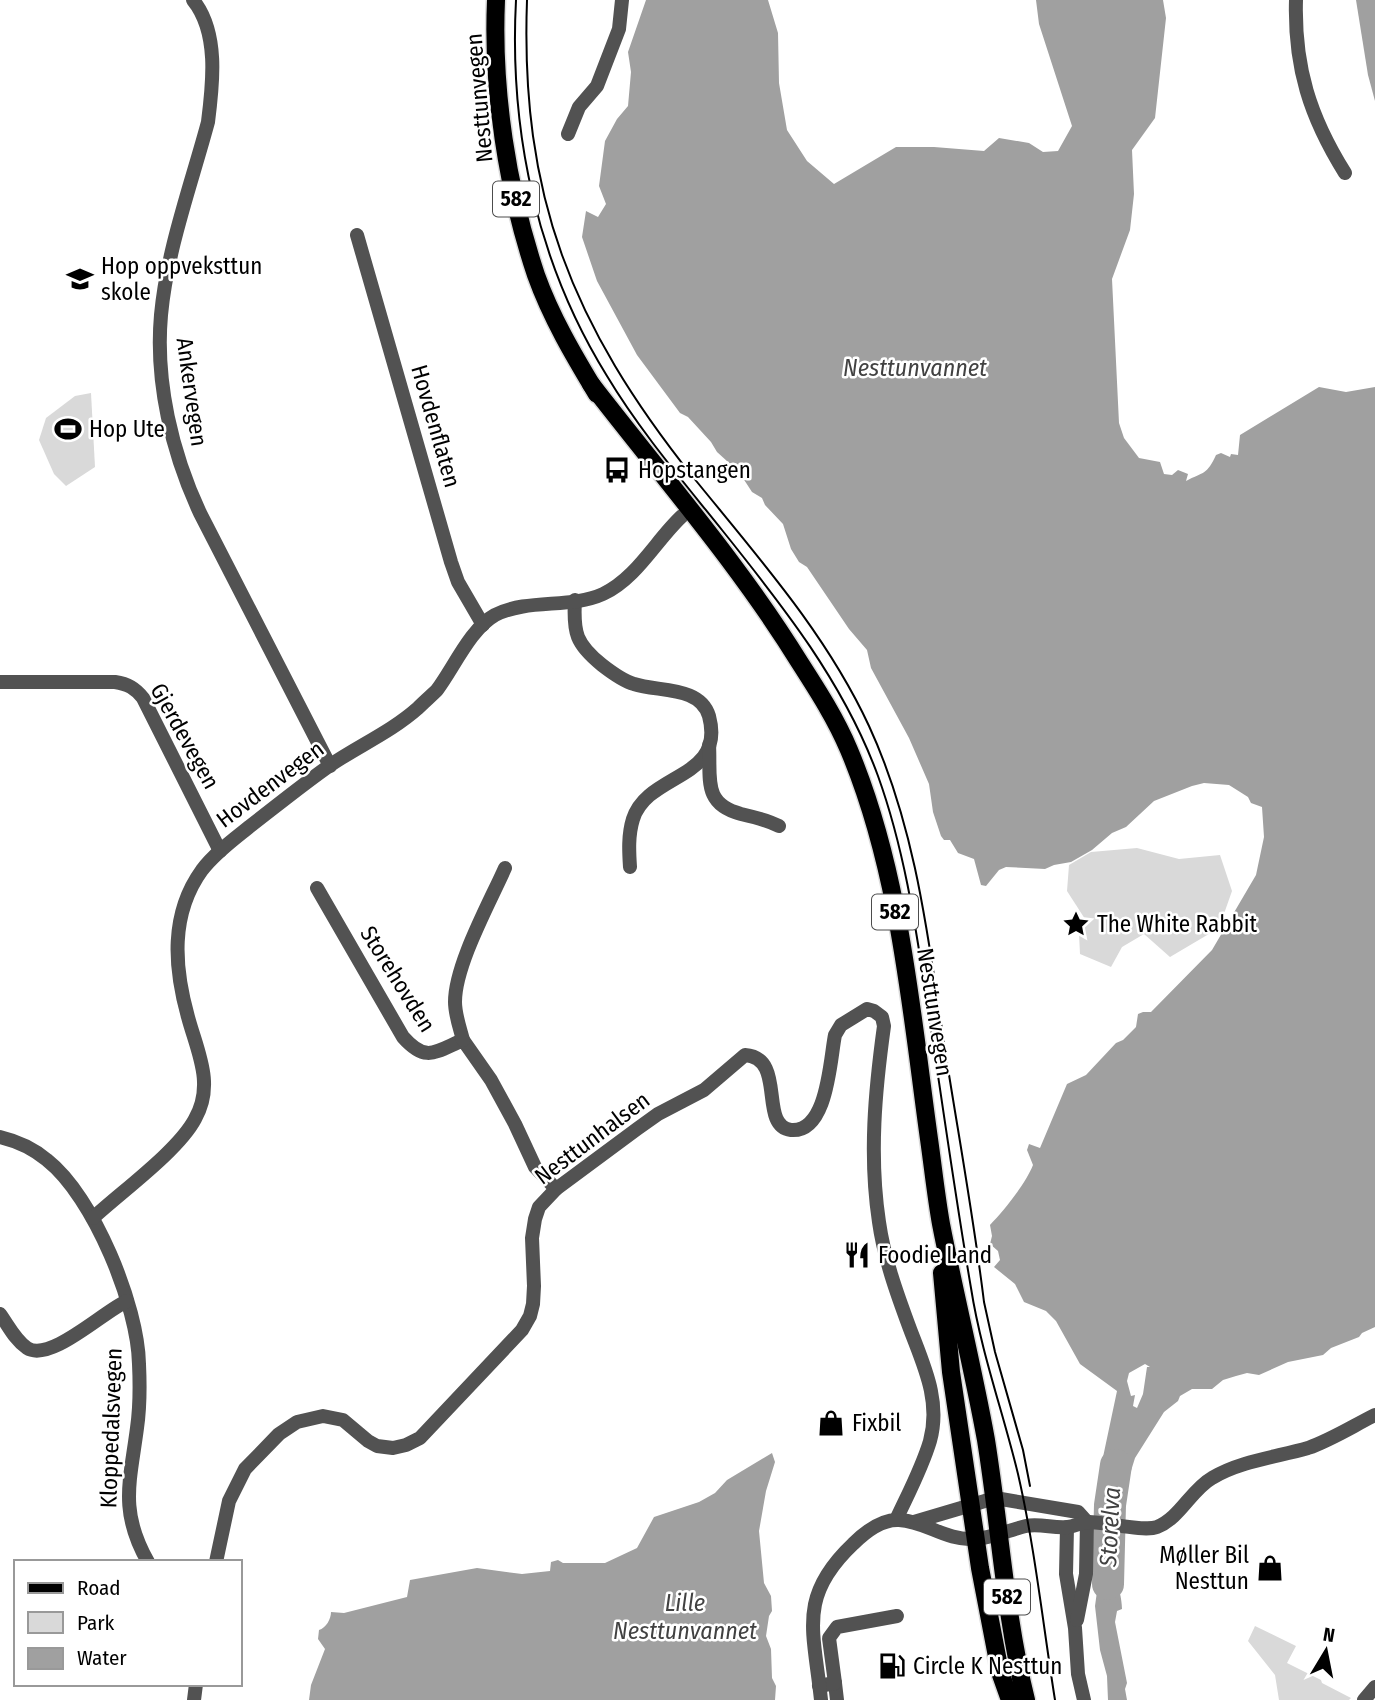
<svg xmlns="http://www.w3.org/2000/svg" width="1375" height="1700" font-family="'Fira Sans Condensed',sans-serif">
	<style>
		.green { fill: #d9d9d9 }
		.water { fill: #a0a0a0; fill-rule: evenodd }
		.lines { fill: none; stroke-linecap: round; stroke-linejoin: round }
		.river { stroke: #a0a0a0; stroke-width: 32 }
		.primary-casing { stroke: #dbdbdb; stroke-width: 21 }
		.minor { stroke: #525252; stroke-width: 14 }
		.primary { stroke: #000; stroke-width: 18 }
		.tram { stroke: #000; stroke-width: 2 }
		.labels { text-anchor: middle; dominant-baseline: central; stroke-width: 5; stroke-linejoin: round; paint-order: stroke }
		.shield { fill: #fff; stroke: #4c4c4c; stroke-width: 2 }
		.shield-label { font-size: 21px; font-weight: bold; fill: #000 }
		.street-label { font-size: 23px; fill: #000; stroke: #fff }
		.poi-label { font-size: 23px; fill: #000; stroke: #fff; text-anchor: start }
		.water-label { font-size: 24px; font-style: italic; fill: #414141; stroke: #fff }
	</style>
	<rect width="100%" height="100%" fill="#fff"/>
	<!-- green -->
	<g class="green">
		<polygon points="91,393 95,467 66,486 54,474 39,440 46,418 75,396"/>
		<polygon points="1137,848 1179,859 1220,855 1232,891 1219,928 1170,957 1144,934 1122,947 1111,967 1080,954 1079,934 1085,919 1067,891 1069,865 1091,852"/>
		<polygon points="1255,1626 1296,1646 1287,1663 1321,1680 1322,1683 1351,1698 1349,1700 1279,1700 1275,1675 1248,1641"/>
	</g>
	<!-- water -->
	<g class="water">
		<path d="M646 0H768L778 33 779 83 787 130 807 161 834 184 896 147H934L984 151 999 138 1029 143 1043 152 1058 151 1072 126 1039 24 1036 0H1163L1166 18 1155 118 1132 150 1134 194 1130 230 1112 279 1119 423 1124 438 1139 458 1160 462 1164 474 1172 475 1178 470 1188 474 1186 481C1203 472 1207 475 1216 455L1221 453 1230 457 1231 454 1238 455 1240 435 1319 387 1346 392 1375 387V1327L1362 1333 1359 1337 1331 1348 1323 1355 1288 1362 1259 1375 1247 1373 1236 1376 1223 1380 1212 1389H1192L1180 1396 1178 1401 1164 1412 1135 1458 1120 1506 1102 1504 1099 1476 1117 1391 1080 1364 1056 1321 1046 1311 1024 1302 1015 1284 994 1267 1000 1260 998 1251 990 1244 992 1236 990 1225C1004 1211 1026 1183 1033 1165L1027 1150 1029 1144 1040 1148 1067 1084 1086 1075 1116 1043 1123 1040 1136 1027 1138 1014 1143 1012H1151L1212 950 1256 875 1264 837 1262 807 1251 803 1248 797 1229 785 1204 783 1192 786 1154 801 1126 827 1112 833 1092 850 1071 862 1054 865 1045 869 1006 867 999 870 986 886 981 885 974 859 958 853 950 840H944L941 836 933 812 929 784 909 738 871 668 867 650 849 629 807 567 799 562 791 549 783 524 765 505 762 498 752 492 739 472 717 452 711 442 688 417 680 413 637 355 597 281 582 237 586 211 598 217 606 204 599 186 605 141 617 119 628 106 631 72 628 52ZM1145 1364 1150 1367H1147L1143 1394 1137 1408 1133 1406 1135 1395 1131 1396 1127 1381 1129 1373Z"/>
		<polygon points="1356,0 1375,0 1375,101 1368,75"/>
		<path d="M772 1453 775 1462 766 1491 759 1531 764 1583 771 1596 772 1611 769 1616 766 1636 771 1649 772 1678 776 1686 775 1700H309L311 1685 325 1649 318 1639 319 1630C326 1628 331 1619 331 1612L344 1613 407 1597 410 1580 477 1568 522 1574 550 1571 551 1562 558 1560 563 1563H605L637 1548 654 1517 699 1502 715 1493 727 1480Z"/>
		<path d="M1108 1543 1120 1544C1107 1564 1122 1587 1122 1609L1117 1611 1115 1622 1127 1683 1125 1689 1127 1700H1108L1107 1676 1100 1650 1095 1606 1103 1548Z"/>
	</g>
	<g class="lines">
		<!-- river -->
		<polyline class="river" points="1108,1584 1110,1505 1116,1465"/>
		<!-- primary casing -->
		<g class="primary-casing">
			<g id="primary">
				<path d="M496 0C492 91 507 188 536 275 551 317 574 356 597 394"/>
				<path d="M591 384C662 476 739 564 800 663 818 691 836 719 849 750 900 871 911 1010 929 1139 933 1167 936 1196 941 1224 955 1296 973 1368 986 1440 1000 1527 1005 1615 1026 1700"/>
				<polyline points="942,1273 951,1372 980,1568 1000,1672 1010,1700"/>
			</g>
		</g>
		<!-- minor -->
		<g class="minor">
			<path d="M193 0C219 32 213 83 208 122 191 185 167 250 161 315 155 382 172 453 200 513L330 766"/>
			<path d="M1296 0C1294 67 1310 117 1345 173"/>
			<polyline points="568,134 579,107 597,86 619,29 622,0"/>
			<polyline points="357,235 451,562 458,582 483,625"/>
			<path d="M575 600C573 633 576 644 602 665 611 672 623 681 634 684 659 692 700 686 709 716 726 780 648 772 633 819 628 835 629 852 630 867"/>
			<path d="M0 682H115C128 684 135 688 143 698L220 851"/>
			<path d="M709 745C711 778 702 804 741 814 754 817 767 820 779 826"/>
			<path d="M317 888 403 1037C426 1063 435 1052 463 1040L491 1080 515 1124 535 1167 556 1189"/>
			<path d="M463 1040C460 1028 455 1015 455 1002 455 965 489 904 505 868"/>
			<path d="M0 1137C17 1141 34 1149 47 1160 94 1197 138 1306 139 1364 140 1385 140 1407 137 1428 130 1482 119 1511 148 1562"/>
			<path d="M93 1218C121 1192 178 1151 195 1119 215 1084 197 1051 188 1017 174 967 170 914 202 870 215 853 233 840 249 827 275 807 302 785 329 766 358 746 391 732 418 708 424 702 431 696 437 690 453 669 471 628 495 615 529 598 570 609 603 594 637 578 656 540 682 516"/>
			<path d="M0 1314C8 1325 15 1340 27 1348 50 1363 104 1311 127 1301"/>
			<polyline points="914,1522 995,1498 1078,1512 1087,1522"/>
			<polyline points="1067,1527 1066,1574 1075,1628 1078,1674 1084,1700"/>
			<path d="M216 1562 229 1501 245 1469 279 1434 297 1422 323 1416 343 1420 368 1441 377 1446 393 1448 406 1445 420 1438 522 1330 530 1316 533 1304 534 1286 532 1238 535 1219 539 1207 556 1189 637 1129 658 1114 704 1090 745 1055C787 1058 758 1126 791 1130 828 1133 830 1059 835 1035L841 1025 867 1009 874 1011 882 1017 884 1026C875 1091 869 1156 879 1222 884 1258 897 1294 910 1329 924 1366 941 1401 930 1441 922 1468 908 1494 896 1520"/>
			<polyline points="1077,1620 1086,1574 1087,1522"/>
			<polyline points="835,1683 837,1700"/>
			<polyline points="819,1686 835,1683 829,1638 837,1627 897,1616"/>
			<polyline points="194,1700 196,1684"/>
			<path d="M821 1700C814 1631 797 1597 853 1544 865 1532 881 1519 899 1520 926 1521 945 1541 975 1539 992 1538 1009 1530 1026 1526 1040 1523 1055 1529 1068 1527 1075 1526 1082 1522 1089 1522 1105 1522 1144 1532 1157 1527 1180 1518 1191 1490 1212 1478 1240 1461 1277 1457 1308 1448 1331 1440 1353 1426 1375 1415"/>
			<polyline points="1364,1700 1375,1687"/>
		</g>
		<!-- primary -->
		<use href="#primary" class="primary"/>
		<!-- tram -->
		<g class="tram">
			<path d="M516 0C509 132 537 263 607 376 640 431 682 480 722 530 783 606 844 683 878 776 905 851 916 929 928 1008 942 1101 955 1195 971 1288 981 1352 1003 1412 1018 1474 1035 1548 1043 1625 1055 1700"/>
			<path d="M527 0C520 196 572 325 693 477 757 556 826 633 869 726 917 830 929 944 946 1056 959 1138 974 1220 984 1302L995 1352 1023 1450 1030 1486"/>
		</g>
	</g>
	<!-- icons -->
	<defs>
		<g id="school-bare" transform="scale(2.1)"><path d="M0-5L7-2L0 1L-7-2ZM-4 1L0 2.5L4 1V4Q0 6-4 4Z" fill="#000" stroke="#fff" stroke-width="2.5" paint-order="stroke"/></g>
		<g id="stadium-bare" transform="scale(2.1)"><path d="M0-5a6.5 5 0 1 0 0 10a6.5 5 0 1 0 0-10ZM-3.5-1.8h7v3.6h-7Z" fill="#000" stroke="#fff" stroke-width="2.5" paint-order="stroke"/></g>
		<g id="bus-bare" transform="scale(2.1)"><path d="M-5-6H5V4H4V6H2V4H-2V6H-4V4H-5ZM-3.5-4V0h7V-4ZM-3.5 1.2v1.5H-2V1.2ZM2 1.2v1.5H3.5V1.2Z" fill="#000" stroke="#fff" stroke-width="2.5" paint-order="stroke"/></g>
		<g id="sight-bare" transform="scale(2.1)"><path d="M0-6L1.8-2.2L6-1.7L2.9 1.2L3.7 5.4L0 3.3L-3.7 5.4L-2.9 1.2L-6-1.7L-1.8-2.2Z" fill="#000" stroke="#fff" stroke-width="2.5" paint-order="stroke"/></g>
		<g id="restaurant-bare" transform="scale(2.1)"><path d="M-5-6h1v4h1v-4h1v4h1v-4h1v5L-1.5 .5V6h-2V.5L-5-1ZM5-6V6H3V1.5H1.5Q1.5-4 5-6Z" fill="#000" stroke="#fff" stroke-width="2.5" paint-order="stroke"/></g>
		<g id="shop-bare" transform="scale(2.1)"><path d="M-5-2.5h2.3a2.7 3.5 0 0 1 5.4 0H5L5.5 6h-11ZM-1.5-2.5h3a1.5 2.3 0 0 0-3 0Z" fill="#000" stroke="#fff" stroke-width="2.5" paint-order="stroke"/></g>
		<g id="fuel-bare" transform="scale(2.1)"><path d="M-5.5-6h7V0h2V4h1.3V-2.5L3-4.5l.8-.8L6-3V5H2.5V1h-1V6h-7ZM-4.2-4.7v3.2H.2V-4.7Z" fill="#000" stroke="#fff" stroke-width="2.5" paint-order="stroke"/></g>
	</defs>
	<g fill-rule="evenodd">
		<use href="#school-bare" x="80" y="279"/>
		<use href="#stadium-bare" x="68" y="429"/>
		<use href="#bus-bare" x="617" y="470"/>
		<use href="#sight-bare" x="1076" y="924"/>
		<use href="#restaurant-bare" x="857" y="1255"/>
		<use href="#shop-bare" x="831" y="1423"/>
		<use href="#shop-bare" x="1270" y="1568"/>
		<use href="#fuel-bare" x="892" y="1666"/>
	</g>
	<g class="labels">
		<!-- shield labels -->
		<g class="shield">
			<rect x="493" y="181.5" width="46" height="35" rx="5"/>
			<rect x="872" y="894.5" width="46" height="35" rx="5"/>
			<rect x="984" y="1579.5" width="46" height="35" rx="5"/>
		</g>
		<g class="shield-label">
			<text x="516" y="199">582</text>
			<text x="895" y="912">582</text>
			<text x="1007" y="1597">582</text>
		</g>
		<!-- street labels -->
		<g class="street-label">
			<text transform="translate(479 98) rotate(-95)">Nesttunvegen</text>
			<text transform="translate(192 392) rotate(82)">Ankervegen</text>
			<text transform="translate(436 426) rotate(74)">Hovdenflaten</text>
			<text transform="translate(185 736) rotate(61)">Gjerdevegen</text>
			<text transform="translate(270 784) rotate(-37)">Hovdenvegen</text>
			<text transform="translate(398 979) rotate(58)">Storehovden</text>
			<text transform="translate(935 1012) rotate(81)">Nesttunvegen</text>
			<text transform="translate(592 1138) rotate(-37)">Nesttunhalsen</text>
			<text transform="translate(111 1428) rotate(-88)">Kloppedalsvegen</text>
		</g>
		<!-- poi labels -->
		<g class="poi-label">
			<text x="101" y="266">Hop oppveksttun<tspan x="101" dy="26">skole</tspan></text>
			<text x="89" y="429">Hop Ute</text>
			<text x="638" y="470">Hopstangen</text>
			<text x="1097" y="924">The White Rabbit</text>
			<text x="878" y="1255">Foodie Land</text>
			<text x="852" y="1423">Fixbil</text>
			<text x="1249" y="1555" text-anchor="end">Møller Bil<tspan x="1249" dy="26">Nesttun</tspan></text>
			<text x="913" y="1666">Circle K Nesttun</text>
		</g>
		<!-- water labels -->
		<g class="water-label">
			<text x="915" y="368">Nesttunvannet</text>
			<text transform="translate(1110 1527) rotate(-87)">Storelva</text>
			<text x="685" y="1603">Lille<tspan x="685" dy="28">Nesttunvannet</tspan></text>
		</g>
	</g>
	<!-- legend -->
	<rect x="14" y="1560" width="228" height="126" fill="#ffffff" stroke="#999999" stroke-width="2"/>
	<rect x="28" y="1583" width="35" height="10" fill="#000000" stroke="#999999" stroke-width="2"/>
	<text x="77" y="1595" font-size="21" fill="#000000">Road</text>
	<rect x="28" y="1612" width="35" height="21" fill="#d9d9d9" stroke="#999999" stroke-width="2"/>
	<text x="77" y="1630" font-size="21" fill="#000000">Park</text>
	<rect x="28" y="1648" width="35" height="21" fill="#a0a0a0" stroke="#999999" stroke-width="2"/>
	<text x="77" y="1665" font-size="21" fill="#000000">Water</text>
	<!-- north arrow -->
	<g transform="translate(1326 1651) rotate(10)" stroke="#ffffff" stroke-width="5" paint-order="stroke">
	<path d="M0-5L12 26L0 18L-12 26Z" fill="#000000"/>
	<text y="-10" font-size="19" font-weight="bold" text-anchor="middle" fill="#000000">N</text>
	</g>
</svg>
